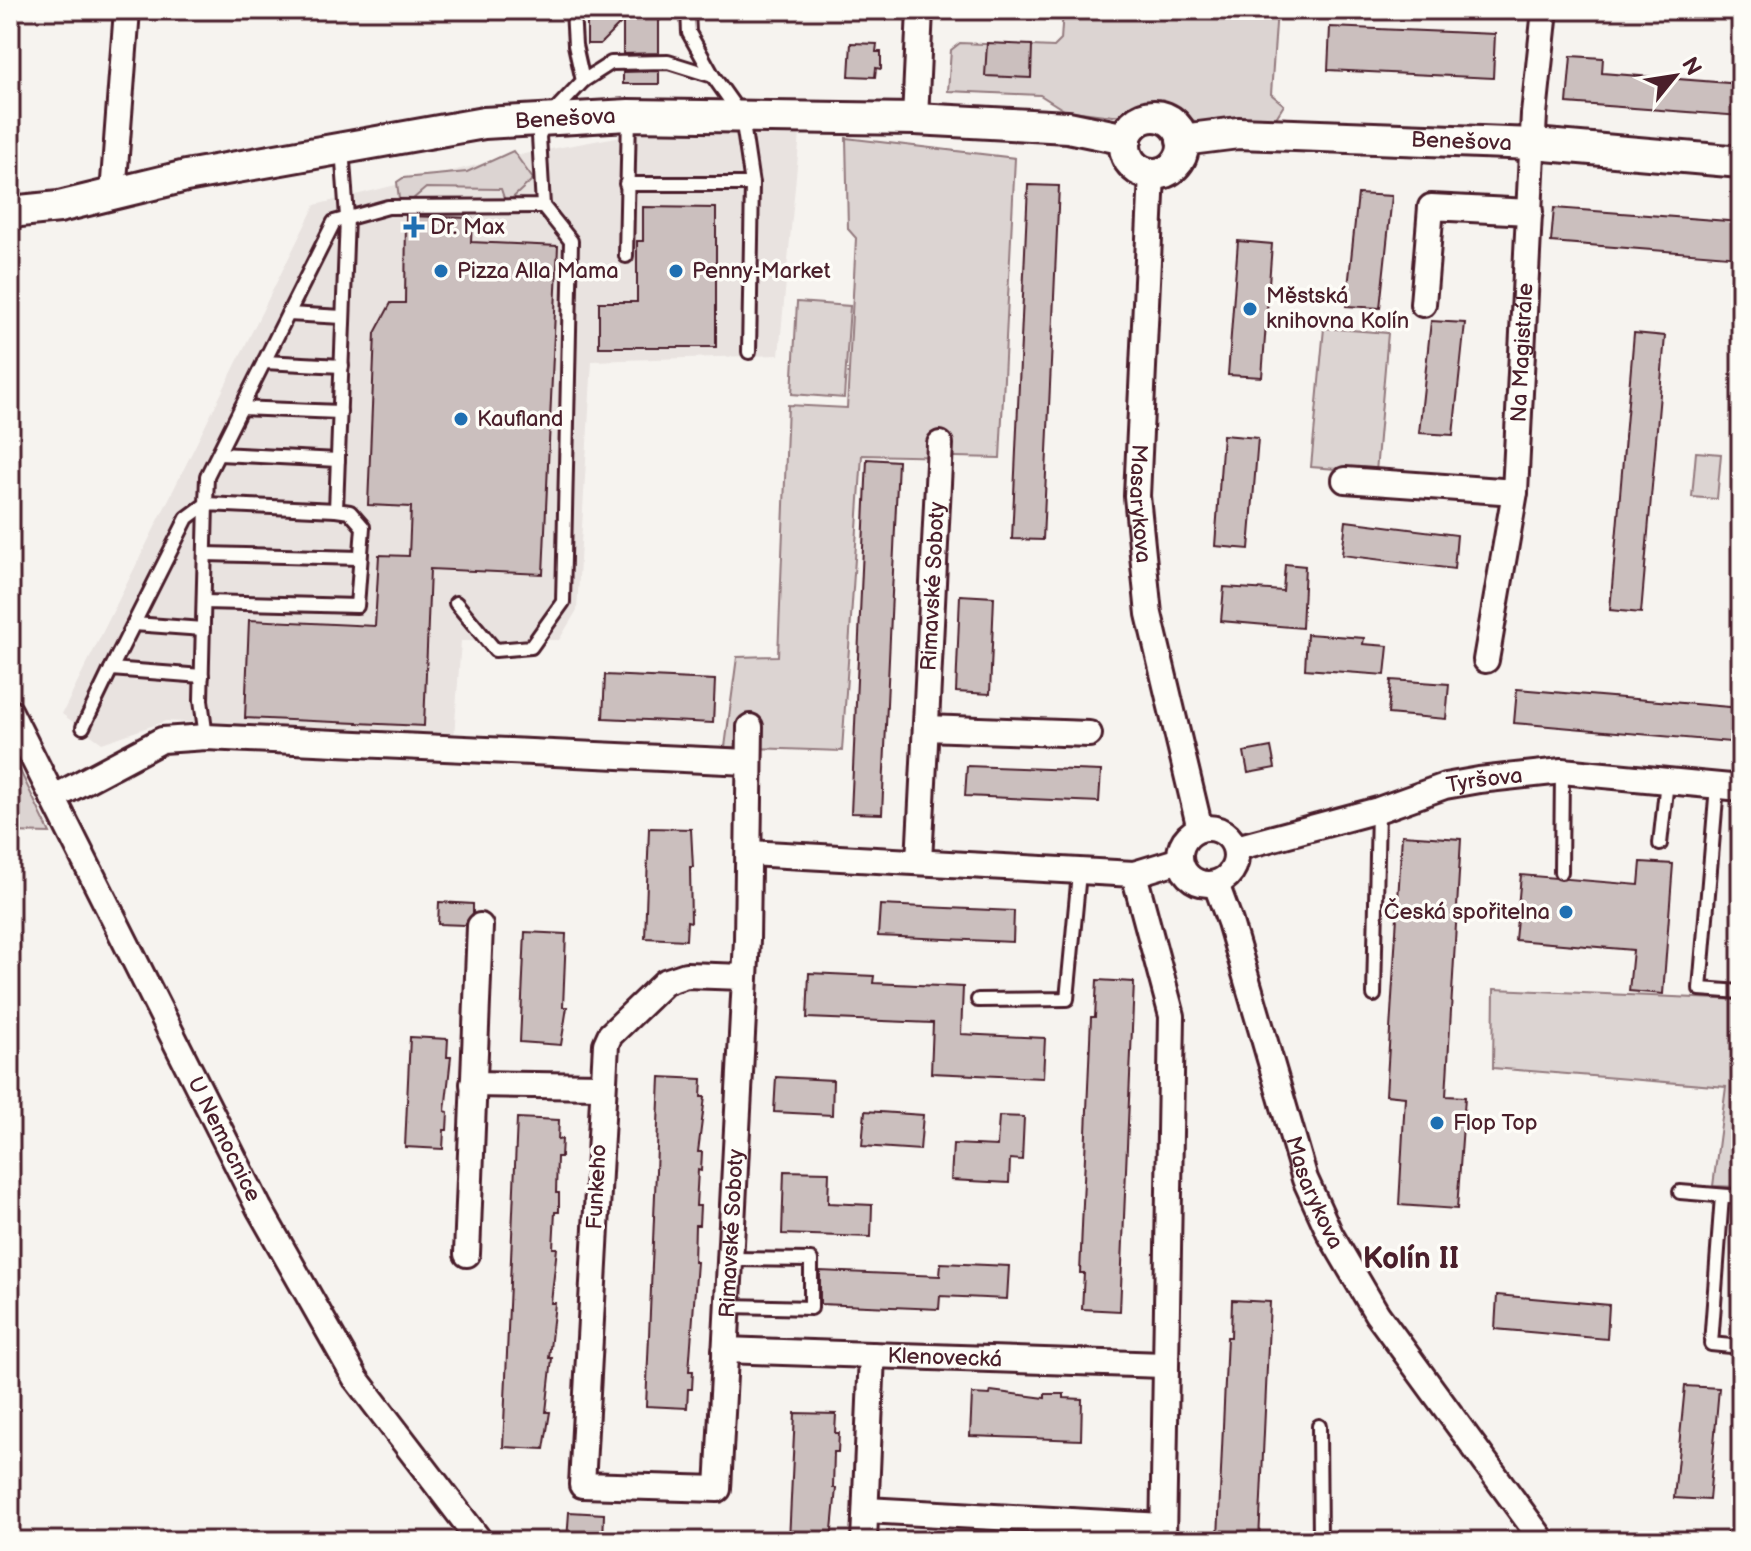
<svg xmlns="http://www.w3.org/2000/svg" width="1751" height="1551" font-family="'Balsamiq Sans',sans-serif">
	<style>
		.built { fill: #e9e3e0 }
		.green { fill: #dcd4d2; stroke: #937a7e; stroke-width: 2 }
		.building { fill: #cbbfbe; stroke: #4a1f2b; stroke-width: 2 }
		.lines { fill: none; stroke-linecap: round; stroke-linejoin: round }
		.service-casing { stroke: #4a1f2b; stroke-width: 18 }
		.minor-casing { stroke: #4a1f2b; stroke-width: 30 }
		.tertiary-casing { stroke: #4a1f2b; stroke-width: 36 }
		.service { stroke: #fdfcf7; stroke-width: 12 }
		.minor { stroke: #fdfcf7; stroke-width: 24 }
		.tertiary { stroke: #fdfcf7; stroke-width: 30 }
		.poi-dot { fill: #1f6fb2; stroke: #fdfcf7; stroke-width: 3 }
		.labels { text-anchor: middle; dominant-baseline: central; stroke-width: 7; stroke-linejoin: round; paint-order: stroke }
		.street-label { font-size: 22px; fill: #4a1f2b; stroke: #fdfcf7 }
		.poi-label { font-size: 22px; fill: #4a1f2b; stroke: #fdfcf7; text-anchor: start }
		.district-label { font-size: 30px; font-weight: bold; fill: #4a1f2b; stroke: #fdfcf7 }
	</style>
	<rect width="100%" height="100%" fill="#f6f3ef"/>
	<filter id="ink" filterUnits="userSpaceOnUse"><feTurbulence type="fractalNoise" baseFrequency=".0125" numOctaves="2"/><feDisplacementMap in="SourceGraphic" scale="16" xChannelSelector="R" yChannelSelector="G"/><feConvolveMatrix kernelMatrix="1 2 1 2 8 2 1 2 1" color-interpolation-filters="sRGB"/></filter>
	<g filter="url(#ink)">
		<!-- built -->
		<polygon class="built" points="644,132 800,134 779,355 592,361 577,610 559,640 461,641 454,737 166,721 102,743 62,714 315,205 513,156"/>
		<!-- green -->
		<g class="green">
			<polygon points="1063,10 1277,10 1271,94 1284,105 1274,121 1197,122 1158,106 1113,116 1064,110 1040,95 948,91 951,50 960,43 1054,47 1061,40"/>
			<polygon points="846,138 1015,158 1000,458 862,455 842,751 725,747 737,657 778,656 788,405 847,408 856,238 848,229"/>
			<polygon points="513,151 533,179 506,204 501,189 426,188 413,199 399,199 397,182 403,178 467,172"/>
			<polygon points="797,302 850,306 844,398 792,394"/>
			<polygon points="1324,328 1388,333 1376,472 1311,467"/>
			<polygon points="1696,452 1721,454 1717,499 1692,497"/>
			<polygon points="10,750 50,833 10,832"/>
			<polygon points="1494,989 1741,1000 1741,1187 1713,1186 1726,1087 1493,1068"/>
		</g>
		<!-- building -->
		<g class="building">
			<polygon points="593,10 670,10 659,21 659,53 623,54 623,21 600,44 587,44 587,16"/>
			<polygon points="1330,27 1495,34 1493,78 1328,70"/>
			<polygon points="851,43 877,44 876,52 881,52 881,69 876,68 875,77 849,76"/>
			<polygon points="987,43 1032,45 1031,78 985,76"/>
			<polygon points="1571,56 1603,58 1602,73 1741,84 1741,116 1567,103"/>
			<polygon points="659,71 659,84 623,84 623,72"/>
			<polygon points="1028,185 1059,186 1043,540 1012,539"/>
			<polygon points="1358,194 1392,196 1380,308 1346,306"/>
			<polygon points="643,207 716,208 716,347 599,347 599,302 637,302 637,241 643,241"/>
			<polygon points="1554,208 1741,222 1741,257 1551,242"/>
			<polygon points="406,216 472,218 471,242 558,246 543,574 430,569 424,726 245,718 249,620 375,626 379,555 409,556 411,507 368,505 375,333 391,303 405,303"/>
			<polygon points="1238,241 1272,244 1262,377 1228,375"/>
			<polygon points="1431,321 1465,323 1453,435 1419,433"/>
			<polygon points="1634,333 1665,336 1641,613 1610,610"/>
			<polygon points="1223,435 1258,438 1249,549 1215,546"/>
			<polygon points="867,459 898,461 882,814 851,813"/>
			<polygon points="1346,521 1457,535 1454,569 1342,555"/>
			<polygon points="1285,564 1305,566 1302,628 1221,621 1224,587 1283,591"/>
			<polygon points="960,595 994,597 990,694 956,692"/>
			<polygon points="1307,634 1364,638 1363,644 1388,646 1385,675 1305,669"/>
			<polygon points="605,675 715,680 713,723 603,718"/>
			<polygon points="1391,680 1449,684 1446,719 1388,714"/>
			<polygon points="1517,689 1741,708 1741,743 1514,723"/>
			<polygon points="1271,747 1275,768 1248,773 1244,752"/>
			<polygon points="967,766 1101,771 1099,802 965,796"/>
			<polygon points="649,828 691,829 693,867 690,867 691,922 687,921 686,940 645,938"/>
			<polygon points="1402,835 1461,839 1446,1096 1465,1097 1457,1209 1399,1205 1405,1097 1386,1095"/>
			<polygon points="1641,862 1673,864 1663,994 1629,991 1633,950 1515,940 1521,875 1639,885"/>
			<polygon points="439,902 473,904 473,913 465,925 438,924"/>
			<polygon points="880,905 1014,911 1013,942 878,936"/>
			<polygon points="525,932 566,934 563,1007 567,1007 561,1045 520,1042"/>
			<polygon points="809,973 874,976 873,983 963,987 961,1034 1045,1038 1043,1078 931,1073 933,1023 807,1018"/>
			<polygon points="1097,980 1134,982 1120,1311 1082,1309 1084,1273 1080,1273 1091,1017 1095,1017"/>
			<polygon points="410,1037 448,1039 447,1057 451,1057 445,1111 448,1112 447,1130 444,1130 443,1149 405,1147"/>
			<polygon points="660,1077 702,1079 701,1097 705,1097 698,1152 702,1152 701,1171 698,1170 696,1206 700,1206 699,1225 695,1225 694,1262 697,1262 689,1371 693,1371 692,1389 688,1389 687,1408 646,1406"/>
			<polygon points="776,1077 833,1080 832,1115 774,1112"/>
			<polygon points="865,1111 923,1115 920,1150 862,1146"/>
			<polygon points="999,1116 1024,1117 1022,1160 1010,1159 1009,1183 951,1180 953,1144 997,1146"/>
			<polygon points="517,1118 559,1120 558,1140 562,1139 561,1157 557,1157 556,1193 559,1193 559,1212 555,1212 553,1248 557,1248 551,1303 555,1303 549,1358 552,1358 546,1412 550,1412 544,1449 503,1447"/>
			<polygon points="784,1171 829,1172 828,1203 872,1205 871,1237 782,1234"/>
			<polygon points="941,1263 1009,1266 1007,1299 940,1296 939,1309 820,1304 820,1271 940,1276"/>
			<polygon points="1497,1295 1609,1305 1607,1339 1495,1329"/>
			<polygon points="1232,1300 1270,1302 1259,1541 1218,1538 1227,1337 1231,1337"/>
			<polygon points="1685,1386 1719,1388 1709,1500 1674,1498"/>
			<polygon points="991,1391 1045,1398 1045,1394 1064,1394 1064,1398 1082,1399 1081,1440 970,1436 972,1394 990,1395"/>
			<polygon points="795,1413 836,1414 835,1433 839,1433 838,1452 834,1452 833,1488 836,1488 831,1541 789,1541"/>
			<polygon points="569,1512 604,1514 603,1541 567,1541"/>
		</g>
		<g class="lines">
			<!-- service casing -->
			<g class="service-casing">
				<g id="service">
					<polyline points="688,10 689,33 713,76 742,117 752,184"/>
					<polyline points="583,81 611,63 668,62 713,76"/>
					<polyline points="626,184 752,184 749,352"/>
					<polyline points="626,256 629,115"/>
					<polyline points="288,314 343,317"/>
					<polyline points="264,362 342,366"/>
					<polyline points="241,408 340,412"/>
					<polyline points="219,454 338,460"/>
					<polyline points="205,554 360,558"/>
					<polyline points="204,602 357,606 363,527 350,512 336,510 347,217 342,148"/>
					<polyline points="456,603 495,650 531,647 563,602 571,241 543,206"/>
					<polyline points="134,624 203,629"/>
					<polyline points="202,676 111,669 187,518 206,504 207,476 334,222 388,207 543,206 539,136 546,120 583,81 575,45 573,10"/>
					<polyline points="83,727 111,669"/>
					<polyline points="206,737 201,700 206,504 336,510"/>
					<polyline points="1717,786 1700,989 1741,992"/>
					<polyline points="1660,844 1667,781"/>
					<polyline points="1561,872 1562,771"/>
					<polyline points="1374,995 1378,810"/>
					<polyline points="978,1000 1067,999 1079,873"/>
					<polyline points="1680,1192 1741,1197"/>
					<polyline points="1722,1196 1711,1344 1741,1347"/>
					<polyline points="728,1306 811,1308 811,1260 730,1259"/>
					<polyline points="1319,1426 1320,1541"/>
					<polyline points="1741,1499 1741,1533"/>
				</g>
			</g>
			<!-- minor casing -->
			<g class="minor-casing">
				<g id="minor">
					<polyline points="915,119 920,10"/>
					<path id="s1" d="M1152 174 1137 496 1149 614 1200 829"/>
					<polyline points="113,194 127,10"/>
					<polyline points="1423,304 1431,207 1530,212"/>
					<polyline points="1345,480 1515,492"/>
					<path id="s2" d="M1486 660 1515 492 1534 114 1545 10"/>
					<path id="s3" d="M10 712 259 1208 356 1379 480 1541"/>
					<polyline points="926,728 1089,734"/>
					<polyline points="53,798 162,740 206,737 748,762"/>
					<circle cx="1208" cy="856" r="28"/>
					<path id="s4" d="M1236 848 1378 810 1445 786 1479 780 1562 771 1741 788"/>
					<polyline points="750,853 1134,874 1180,860"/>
					<path id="s5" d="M919 862 940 444"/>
					<polyline points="1134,874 1172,1016 1163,1541"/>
					<path id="s6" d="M1216 884 1230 922 1305 1179 1330 1234 1377 1314 1543 1541"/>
					<path id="s7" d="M744 977 686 975 665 982 610 1035 606 1044 582 1485 718 1489 747 940 750 727"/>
					<polyline points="473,1084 602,1086"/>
					<polyline points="467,1254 480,926"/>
					<path id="s8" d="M725 1350 1164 1365"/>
					<polyline points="866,1510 1163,1526"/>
					<polyline points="864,1541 872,1355"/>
					<polyline points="1738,1541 1741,1539"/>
				</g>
			</g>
			<!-- tertiary casing -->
			<g class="tertiary-casing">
				<g id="tertiary">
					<circle cx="1154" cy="145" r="29"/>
					<path id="s9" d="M1182 140 1238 133 1534 144 1741 162"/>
					<path id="s10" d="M10 212 59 207 186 176 484 123 629 115 915 119 1068 127 1126 139"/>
				</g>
			</g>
			<!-- service -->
			<use href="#service" class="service"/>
			<!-- minor -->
			<use href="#minor" class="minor"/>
			<!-- tertiary -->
			<use href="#tertiary" class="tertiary"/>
		</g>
	</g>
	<!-- markers -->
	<g class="poi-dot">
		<path d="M410 215h8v8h8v8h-8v8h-8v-8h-8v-8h8z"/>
		<circle cx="441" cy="271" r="8"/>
		<circle cx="676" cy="271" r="8"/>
		<circle cx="1250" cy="309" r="8"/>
		<circle cx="461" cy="419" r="8"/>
		<circle cx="1566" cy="912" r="8"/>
		<circle cx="1437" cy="1123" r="8"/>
	</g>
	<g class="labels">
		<!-- street labels -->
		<g class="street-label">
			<text stroke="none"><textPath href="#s10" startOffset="564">Benešova</textPath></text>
			<text stroke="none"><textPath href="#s9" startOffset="280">Benešova</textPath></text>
			<text stroke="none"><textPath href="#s2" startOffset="310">Na Magistrále</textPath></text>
			<text stroke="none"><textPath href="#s1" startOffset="330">Masarykova</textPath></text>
			<text stroke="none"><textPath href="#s5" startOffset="276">Rimavské Soboty</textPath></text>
			<text stroke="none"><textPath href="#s4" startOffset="258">Tyršova</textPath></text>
			<text stroke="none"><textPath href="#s3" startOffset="478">U Nemocnice</textPath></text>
			<text transform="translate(597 1187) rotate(-87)">Funkeho</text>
			<text stroke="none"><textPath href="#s6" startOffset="324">Masarykova</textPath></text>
			<text stroke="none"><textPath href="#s7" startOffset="1000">Rimavské Soboty</textPath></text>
			<text stroke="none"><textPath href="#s8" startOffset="220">Klenovecká</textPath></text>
		</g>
		<!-- poi labels -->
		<g class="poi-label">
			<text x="430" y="227">Dr. Max</text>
			<text x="457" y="271">Pizza Alla Mama</text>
			<text x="692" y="271">Penny-Market</text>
			<text x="1266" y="296">Městská<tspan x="1266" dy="25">knihovna Kolín</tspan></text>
			<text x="477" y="419">Kaufland</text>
			<text x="1550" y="912" text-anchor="end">Česká spořitelna</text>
			<text x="1453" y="1123">Flop Top</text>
		</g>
		<!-- district labels -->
		<g class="district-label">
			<text x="1411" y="1259">Kolín II</text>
		</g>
	</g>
	<!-- margin -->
	<rect width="1751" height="1551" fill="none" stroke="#fdfcf7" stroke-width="40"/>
	<rect x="20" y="20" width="1711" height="1511" fill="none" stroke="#4a1f2b" stroke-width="3" filter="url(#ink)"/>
	<!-- north arrow -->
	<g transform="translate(1675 76) rotate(60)" stroke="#fdfcf7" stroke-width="6" paint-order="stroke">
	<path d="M0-6L14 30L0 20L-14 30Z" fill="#4a1f2b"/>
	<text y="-12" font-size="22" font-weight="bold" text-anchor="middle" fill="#4a1f2b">N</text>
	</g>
</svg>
